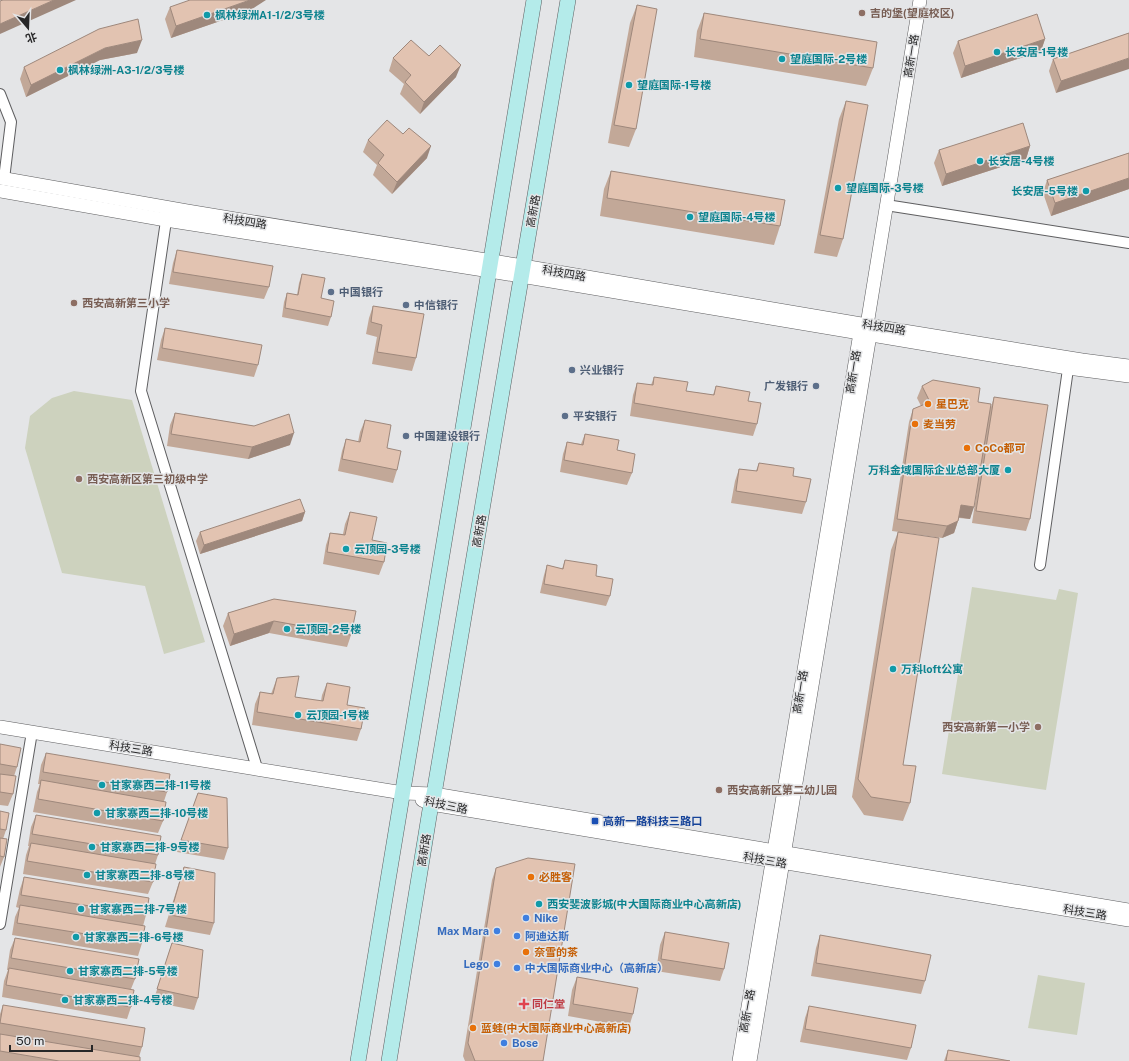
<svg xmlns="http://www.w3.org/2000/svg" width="1129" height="1061" font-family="'Public Sans','Noto Sans SC',sans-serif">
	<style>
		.pitch { fill: #cdd2be }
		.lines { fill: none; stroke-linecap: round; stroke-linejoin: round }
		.minor-casing { stroke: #5e5e60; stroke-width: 12 }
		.tertiary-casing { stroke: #5e5e60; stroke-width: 14 }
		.secondary-casing { stroke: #5e5e60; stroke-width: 16 }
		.minor { stroke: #fff; stroke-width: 10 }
		.tertiary { stroke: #fff; stroke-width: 13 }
		.secondary { stroke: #b4ebea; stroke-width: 15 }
		.wall { fill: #c2a898 }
		.shaded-wall { fill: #9e887c }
		.building { fill: #e2c3b1; stroke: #9e887c }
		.education-dot { fill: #8d6e63; stroke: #e4e5e7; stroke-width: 1.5 }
		.culture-dot { fill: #0f9aa8; stroke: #e4e5e7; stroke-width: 1.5 }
		.service-dot { fill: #5c6f8a; stroke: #e4e5e7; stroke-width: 1.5 }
		.food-dot { fill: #e8710a; stroke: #e4e5e7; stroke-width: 1.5 }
		.transit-dot { fill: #1a4fb4; stroke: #e4e5e7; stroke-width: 1.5 }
		.shop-dot { fill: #3f7fe0; stroke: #e4e5e7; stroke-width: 1.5 }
		.health-dot { fill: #e0444e; stroke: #e4e5e7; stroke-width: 1.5 }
		.labels { text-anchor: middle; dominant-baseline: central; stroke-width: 3; stroke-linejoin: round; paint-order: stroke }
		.education-label { font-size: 11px; font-weight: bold; fill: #785e54; stroke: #e4e5e7; text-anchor: start }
		.culture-label { font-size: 11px; font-weight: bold; fill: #0d838f; stroke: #e4e5e7; text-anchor: start }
		.street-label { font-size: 11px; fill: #272728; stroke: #e4e5e7 }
		.service-label { font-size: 11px; font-weight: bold; fill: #4e5e75; stroke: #e4e5e7; text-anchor: start }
		.food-label { font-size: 11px; font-weight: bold; fill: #c56008; stroke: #e4e5e7; text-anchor: start }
		.transit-label { font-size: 11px; font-weight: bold; fill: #164399; stroke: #e4e5e7; text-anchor: start }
		.shop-label { font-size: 11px; font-weight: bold; fill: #366cbe; stroke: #e4e5e7; text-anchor: start }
		.health-label { font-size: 11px; font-weight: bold; fill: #be3a42; stroke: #e4e5e7; text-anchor: start }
	</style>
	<rect width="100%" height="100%" fill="#e4e5e7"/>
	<!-- pitch -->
	<g class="pitch">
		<polygon points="74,391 132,400 205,642 164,654 145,586 62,573 25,448 30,416 52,398"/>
		<polygon points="972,587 1056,600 1059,589 1078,593 1046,790 942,774"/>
		<polygon points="1038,975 1085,983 1077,1035 1028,1028"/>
	</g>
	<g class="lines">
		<!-- minor casing -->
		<g class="minor-casing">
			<g id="minor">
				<polyline points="0,94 11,122 4,179"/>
				<polyline points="886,205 1129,243"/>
				<polyline points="167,214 141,391 257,768"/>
				<polyline points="1040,565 1069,362"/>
				<polyline points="0,924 32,732"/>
			</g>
		</g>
		<!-- tertiary casing -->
		<g class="tertiary-casing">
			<g id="tertiary">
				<polyline points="0,178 187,211 523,266 867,325 1082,360 1129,366"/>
				<polyline points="0,191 166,220 490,271 1068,368 1129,376"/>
				<polyline points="0,727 403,793 434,794 1129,910"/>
				<polyline points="422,800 431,804 1129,920"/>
				<polyline points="739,1061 860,333 864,328"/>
				<polyline points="750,1061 870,335 867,325 920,0"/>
			</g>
		</g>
		<!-- secondary casing -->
		<g class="secondary-casing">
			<g id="secondary">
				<polyline points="358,1061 534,0"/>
				<polyline points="389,1061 431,804 434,794 568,0"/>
			</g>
		</g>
		<!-- minor -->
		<use href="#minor" class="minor"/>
		<!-- tertiary -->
		<use href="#tertiary" class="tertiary"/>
		<!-- secondary -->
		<use href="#secondary" class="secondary"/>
	</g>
	<!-- wall -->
	<g class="wall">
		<polygon points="637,5 636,129 629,147 608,143 630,23"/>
		<polygon points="170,7 249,11 171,38 165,19"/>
		<polygon points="704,13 873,68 866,86 694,57 697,31"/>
		<polygon points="1129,33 1056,93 1049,71 1053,59"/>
		<polygon points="1045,39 1041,51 961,78 953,53 958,41"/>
		<polygon points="137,53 100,60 26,97 20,79 24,67"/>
		<polygon points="429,56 456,77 420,114 400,94 404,84 389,71 393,58"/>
		<polygon points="846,101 843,239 837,257 814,253 839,119"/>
		<polygon points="368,140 427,158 392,194 373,175 377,165 363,152"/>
		<polygon points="1030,146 1026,159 942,186 934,163 939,150"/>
		<polygon points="1129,153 1129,189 1051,216 1043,193 1047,180"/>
		<polygon points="611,171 780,226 774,245 600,216 604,189"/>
		<polygon points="177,250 269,287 264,299 169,284 173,263"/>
		<polygon points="302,274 331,317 328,326 282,317 284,302 287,293 297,295 299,283"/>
		<polygon points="373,306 416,358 412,371 372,364 377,337 366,334 369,318"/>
		<polygon points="165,328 258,365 254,377 157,360 161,340"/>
		<polygon points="654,377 686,391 713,395 716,386 748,401 757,424 753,436 630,416 633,395 637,383 651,385"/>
		<polygon points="922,386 978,402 991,407 994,397 1030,519 1026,531 972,523 977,490 970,519 959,518 954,533 942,538 892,531 909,422 913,409 921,406 917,398"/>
		<polygon points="175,413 254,426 290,445 248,459 167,446 170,425"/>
		<polygon points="365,420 387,448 397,470 393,483 338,471 342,451 346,439 358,442 360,432"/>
		<polygon points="585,434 617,450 632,473 627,485 560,472 563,454 567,442 581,444"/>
		<polygon points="759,463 793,476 806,502 802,514 731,503 735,481 739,469 756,471"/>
		<polygon points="305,512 302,521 200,554 196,541 200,532"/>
		<polygon points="350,512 372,540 384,562 379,575 323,564 326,545 330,533 343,534 345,524"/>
		<polygon points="898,532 903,765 910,803 903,821 864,815 852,797 891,550"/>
		<polygon points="565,560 596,576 610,596 606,606 540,593 544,575 547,565 562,569"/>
		<polygon points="274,599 351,635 347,647 269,633 230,646 223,626 228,613"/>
		<polygon points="277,678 295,697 321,701 322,695 327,683 347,705 361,729 357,741 252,725 255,704 260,692 271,694"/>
		<polygon points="0,744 17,767 14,776 13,794 8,806 0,805"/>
		<polygon points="46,753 167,792 164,801 163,821 158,833 33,812 37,792 40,784 38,784 41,765"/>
		<polygon points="198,793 228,848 224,860 177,852"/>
		<polygon points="0,811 6,830 3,839 4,857 0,867"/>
		<polygon points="36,815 158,855 155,864 153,882 148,894 23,874 26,855 29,846 28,846 31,827"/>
		<polygon points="184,867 214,923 210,935 165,927 180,879"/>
		<polygon points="496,868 543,1061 465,1061 463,1056 492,880"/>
		<polygon points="24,877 146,915 143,926 142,943 138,956 12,935 15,917 19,908 16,907 20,889"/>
		<polygon points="665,932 724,969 720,981 656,971 660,945"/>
		<polygon points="820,935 925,981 921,994 811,976 816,948"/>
		<polygon points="15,938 135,979 131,989 131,1007 127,1019 2,997 4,981 8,970 7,970 10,950"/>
		<polygon points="172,943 198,998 194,1010 153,1002"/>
		<polygon points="577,977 633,1014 629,1027 568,1016 572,990"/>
		<polygon points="3,1005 142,1047 139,1057 140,1061 0,1061 0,1014"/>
		<polygon points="809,1006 911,1048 907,1060 800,1042 805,1018"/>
		<polygon points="948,1050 1010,1061 944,1061"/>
	</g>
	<!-- shaded-wall -->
	<g class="shaded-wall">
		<polygon points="54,0 76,0 0,34 0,24"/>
		<polygon points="250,0 266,0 249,11 171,38 176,26"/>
		<polygon points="1045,39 1041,51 961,78 965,66"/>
		<polygon points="142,40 137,53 100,60 26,97 31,85 105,48"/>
		<polygon points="1129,58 1129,69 1056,93 1061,81"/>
		<polygon points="461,65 456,77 420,114 424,102"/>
		<polygon points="431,146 427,158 392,194 397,182"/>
		<polygon points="1030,146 1026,159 942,186 946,174"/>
		<polygon points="1129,178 1129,189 1051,216 1055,203"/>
		<polygon points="294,433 290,445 248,459 252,447"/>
		<polygon points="961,505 974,507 970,519 957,517"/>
		<polygon points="305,512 302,521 200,554 204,545"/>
		<polygon points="958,521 954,533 942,538 947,526"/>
		<polygon points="274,621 269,633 230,646 234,634"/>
	</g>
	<!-- building -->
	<g class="building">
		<polygon points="3,0 54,0 0,24 0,1"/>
		<polygon points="190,0 250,0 176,26 170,7"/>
		<polygon points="637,5 657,9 636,129 614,125"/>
		<polygon points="704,13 877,42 873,68 700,39"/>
		<polygon points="1037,14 1045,39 965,66 958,41"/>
		<polygon points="138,19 142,40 105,48 31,85 24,67 99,29"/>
		<polygon points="1129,33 1129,58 1061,81 1053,59"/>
		<polygon points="411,40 429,56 440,45 461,65 424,102 405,82 411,75 393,58"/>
		<polygon points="846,101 868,105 843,239 820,235"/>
		<polygon points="387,120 403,134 409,128 431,146 397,182 378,163 384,155 368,140"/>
		<polygon points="1023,123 1030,146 946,174 939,150"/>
		<polygon points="1129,153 1129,178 1055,203 1047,180"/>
		<polygon points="611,171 785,200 780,226 607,198"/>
		<polygon points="177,250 273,266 269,287 173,272"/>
		<polygon points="302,274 325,278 321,298 334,301 331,317 285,308 287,293 298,295"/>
		<polygon points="373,306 424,314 416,358 377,352 382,325 371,322"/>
		<polygon points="165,328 262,345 258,365 162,348"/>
		<polygon points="654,377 688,382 686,391 714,395 716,386 750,392 748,401 761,403 757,424 634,403 637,383 653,385"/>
		<polygon points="933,380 980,388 978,402 991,404 974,507 961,505 958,521 947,526 897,519 913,409 930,402 922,386"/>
		<polygon points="994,397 1048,405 1030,519 976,511"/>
		<polygon points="175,413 254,426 289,414 294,433 252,447 171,434"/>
		<polygon points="365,420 391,425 387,448 401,451 397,470 342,459 346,439 360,442"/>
		<polygon points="585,434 619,440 617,450 635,454 632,473 564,460 567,442 583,445"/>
		<polygon points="759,463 794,468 793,476 811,479 806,502 736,491 739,469 757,471"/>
		<polygon points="300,499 305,512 204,545 200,532"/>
		<polygon points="350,512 377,517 372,540 387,543 384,562 327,552 330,533 345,535"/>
		<polygon points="898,532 939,538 903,765 916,766 910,803 871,797 858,779"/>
		<polygon points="565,560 597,565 596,576 613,579 610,596 544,584 547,565 563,569"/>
		<polygon points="274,599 356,611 351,635 274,621 234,634 228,613"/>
		<polygon points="299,676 295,697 323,701 327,683 350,687 347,705 365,708 361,729 257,712 260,692 273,694 277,678"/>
		<polygon points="0,744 21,748 17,767 0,764"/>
		<polygon points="46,753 170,774 167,792 43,772"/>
		<polygon points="0,774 16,776 13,794 0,792"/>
		<polygon points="41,780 166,802 163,821 38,799"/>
		<polygon points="198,793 227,798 228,848 181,840"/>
		<polygon points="0,811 9,813 6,830 0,829"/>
		<polygon points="36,815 161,836 158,855 32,834"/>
		<polygon points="0,838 7,839 4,857 0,856"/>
		<polygon points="31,843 156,864 153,882 27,861"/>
		<polygon points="528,858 575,864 543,1061 475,1061 468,1043 496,868"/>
		<polygon points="184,867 215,873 214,923 170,915"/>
		<polygon points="24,877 149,898 146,915 21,895"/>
		<polygon points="20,905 145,926 142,943 17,923"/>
		<polygon points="665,932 729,943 724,969 661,959"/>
		<polygon points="820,935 931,955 925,981 816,963"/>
		<polygon points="15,938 139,959 135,979 11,958"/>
		<polygon points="172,943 203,950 198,998 157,989"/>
		<polygon points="9,968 134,990 131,1007 6,985"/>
		<polygon points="577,977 638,988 633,1014 573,1004"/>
		<polygon points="3,1005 145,1028 142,1047 0,1023"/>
		<polygon points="809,1006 916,1025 911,1048 805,1029"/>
		<polygon points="0,1034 140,1057 140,1061 59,1061 0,1051"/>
		<polygon points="948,1050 1010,1061 946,1061"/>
	</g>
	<!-- markers -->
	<g class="education-dot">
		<circle cx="862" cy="13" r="4"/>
		<circle cx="74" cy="303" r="4"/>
		<circle cx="79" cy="479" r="4"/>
		<circle cx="1038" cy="727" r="4"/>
		<circle cx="719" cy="790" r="4"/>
	</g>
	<g class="culture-dot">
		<circle cx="207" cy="15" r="4"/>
		<circle cx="997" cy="52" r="4"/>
		<circle cx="782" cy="59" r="4"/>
		<circle cx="60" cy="70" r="4"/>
		<circle cx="629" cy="85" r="4"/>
		<circle cx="980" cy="161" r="4"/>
		<circle cx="838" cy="188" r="4"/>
		<circle cx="1086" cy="191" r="4"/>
		<circle cx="690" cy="217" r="4"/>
		<circle cx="1008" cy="470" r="4"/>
		<circle cx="346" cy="549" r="4"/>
		<circle cx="287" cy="629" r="4"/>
		<circle cx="893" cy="669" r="4"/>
		<circle cx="298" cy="715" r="4"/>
		<circle cx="102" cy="785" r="4"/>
		<circle cx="97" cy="813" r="4"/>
		<circle cx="92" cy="847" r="4"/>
		<circle cx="87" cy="875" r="4"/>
		<circle cx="539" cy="904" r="4"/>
		<circle cx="81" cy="909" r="4"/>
		<circle cx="76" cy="937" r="4"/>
		<circle cx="70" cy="971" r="4"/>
		<circle cx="65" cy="1000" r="4"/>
	</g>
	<g class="service-dot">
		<circle cx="331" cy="292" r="4"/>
		<circle cx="406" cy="305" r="4"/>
		<circle cx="572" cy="370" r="4"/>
		<circle cx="816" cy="386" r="4"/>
		<circle cx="565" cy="416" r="4"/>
		<circle cx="406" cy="436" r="4"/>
	</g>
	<g class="food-dot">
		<circle cx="928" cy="404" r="4"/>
		<circle cx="915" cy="424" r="4"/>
		<circle cx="967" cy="448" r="4"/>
		<circle cx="531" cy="877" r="4"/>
		<circle cx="526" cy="952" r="4"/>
		<circle cx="473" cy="1028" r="4"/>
	</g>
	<rect class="transit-dot" x="591" y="817" width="8" height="8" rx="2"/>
	<g class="shop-dot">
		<circle cx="526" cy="918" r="4"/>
		<circle cx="497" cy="931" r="4"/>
		<circle cx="517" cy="936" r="4"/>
		<circle cx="497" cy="964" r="4"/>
		<circle cx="517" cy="968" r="4"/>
		<circle cx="504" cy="1043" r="4"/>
	</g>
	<path class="health-dot" d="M522 998h4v4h4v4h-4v4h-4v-4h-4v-4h4z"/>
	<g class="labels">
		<!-- education labels -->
		<g class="education-label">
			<text x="870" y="13">吉的堡(望庭校区)</text>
			<text x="82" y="303">西安高新第三小学</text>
			<text x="87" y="479">西安高新区第三初级中学</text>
			<text x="1030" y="727" text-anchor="end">西安高新第一小学</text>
			<text x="727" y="790">西安高新区第二幼儿园</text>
		</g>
		<!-- culture labels -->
		<g class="culture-label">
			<text x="215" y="15">枫林绿洲A1-1/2/3号楼</text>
			<text x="1005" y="52">长安居-1号楼</text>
			<text x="790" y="59">望庭国际-2号楼</text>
			<text x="68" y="70">枫林绿洲-A3-1/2/3号楼</text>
			<text x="637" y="85">望庭国际-1号楼</text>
			<text x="988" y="161">长安居-4号楼</text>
			<text x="846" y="188">望庭国际-3号楼</text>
			<text x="1078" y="191" text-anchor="end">长安居-5号楼</text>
			<text x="698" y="217">望庭国际-4号楼</text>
			<text x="1000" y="470" text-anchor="end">万科金域国际企业总部大厦</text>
			<text x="354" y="549">云顶园-3号楼</text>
			<text x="295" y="629">云顶园-2号楼</text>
			<text x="901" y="669">万科loft公寓</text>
			<text x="306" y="715">云顶园-1号楼</text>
			<text x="110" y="785">甘家寨西二排-11号楼</text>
			<text x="105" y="813">甘家寨西二排-10号楼</text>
			<text x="100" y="847">甘家寨西二排-9号楼</text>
			<text x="95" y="875">甘家寨西二排-8号楼</text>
			<text x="547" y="904">西安斐波影城(中大国际商业中心高新店)</text>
			<text x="89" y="909">甘家寨西二排-7号楼</text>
			<text x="84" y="937">甘家寨西二排-6号楼</text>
			<text x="78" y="971">甘家寨西二排-5号楼</text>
			<text x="73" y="1000">甘家寨西二排-4号楼</text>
		</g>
		<!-- street labels -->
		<g class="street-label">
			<text transform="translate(911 56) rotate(-81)">高新一路</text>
			<text transform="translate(533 211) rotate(-80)">高新路</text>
			<text transform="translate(245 221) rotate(9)">科技四路</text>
			<text transform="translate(564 273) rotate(10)">科技四路</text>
			<text transform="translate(884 327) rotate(9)">科技四路</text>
			<text transform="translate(853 372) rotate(-81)">高新一路</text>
			<text transform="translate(479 531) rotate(-80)">高新路</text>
			<text transform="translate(800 692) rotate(-81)">高新一路</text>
			<text transform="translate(131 748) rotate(9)">科技三路</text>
			<text transform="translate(446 805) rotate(12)">科技三路</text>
			<text transform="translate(424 850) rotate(-81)">高新路</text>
			<text transform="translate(765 860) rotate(10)">科技三路</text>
			<text transform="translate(1085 912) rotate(9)">科技三路</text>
			<text transform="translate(747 1011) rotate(-80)">高新一路</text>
		</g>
		<!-- service labels -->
		<g class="service-label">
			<text x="339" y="292">中国银行</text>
			<text x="414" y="305">中信银行</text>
			<text x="580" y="370">兴业银行</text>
			<text x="808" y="386" text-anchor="end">广发银行</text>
			<text x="573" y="416">平安银行</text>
			<text x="414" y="436">中国建设银行</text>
		</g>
		<!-- food labels -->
		<g class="food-label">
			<text x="936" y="404">星巴克</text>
			<text x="923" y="424">麦当劳</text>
			<text x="975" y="448">CoCo都可</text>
			<text x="539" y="877">必胜客</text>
			<text x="534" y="952">奈雪的茶</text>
			<text x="481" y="1028">蓝蛙(中大国际商业中心高新店)</text>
		</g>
		<!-- transit labels -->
		<g class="transit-label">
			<text x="603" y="821">高新一路科技三路口</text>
		</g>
		<!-- shop labels -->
		<g class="shop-label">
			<text x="534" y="918">Nike</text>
			<text x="489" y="931" text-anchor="end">Max Mara</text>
			<text x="525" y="936">阿迪达斯</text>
			<text x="489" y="964" text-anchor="end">Lego</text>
			<text x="525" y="968">中大国际商业中心（高新店）</text>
			<text x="512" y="1043">Bose</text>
		</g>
		<!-- health labels -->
		<g class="health-label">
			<text x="532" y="1004">同仁堂</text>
		</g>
	</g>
	<!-- north arrow -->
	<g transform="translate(28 28) rotate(161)" stroke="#e4e5e7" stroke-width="3" paint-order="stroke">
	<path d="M0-3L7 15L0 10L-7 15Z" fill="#272728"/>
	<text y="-6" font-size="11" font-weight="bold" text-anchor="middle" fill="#272728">北</text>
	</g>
	<!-- scale -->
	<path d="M10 1045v6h82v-6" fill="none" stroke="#272728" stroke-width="2"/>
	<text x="16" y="1045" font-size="12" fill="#272728" stroke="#e4e5e7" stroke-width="3" paint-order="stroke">50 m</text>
</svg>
